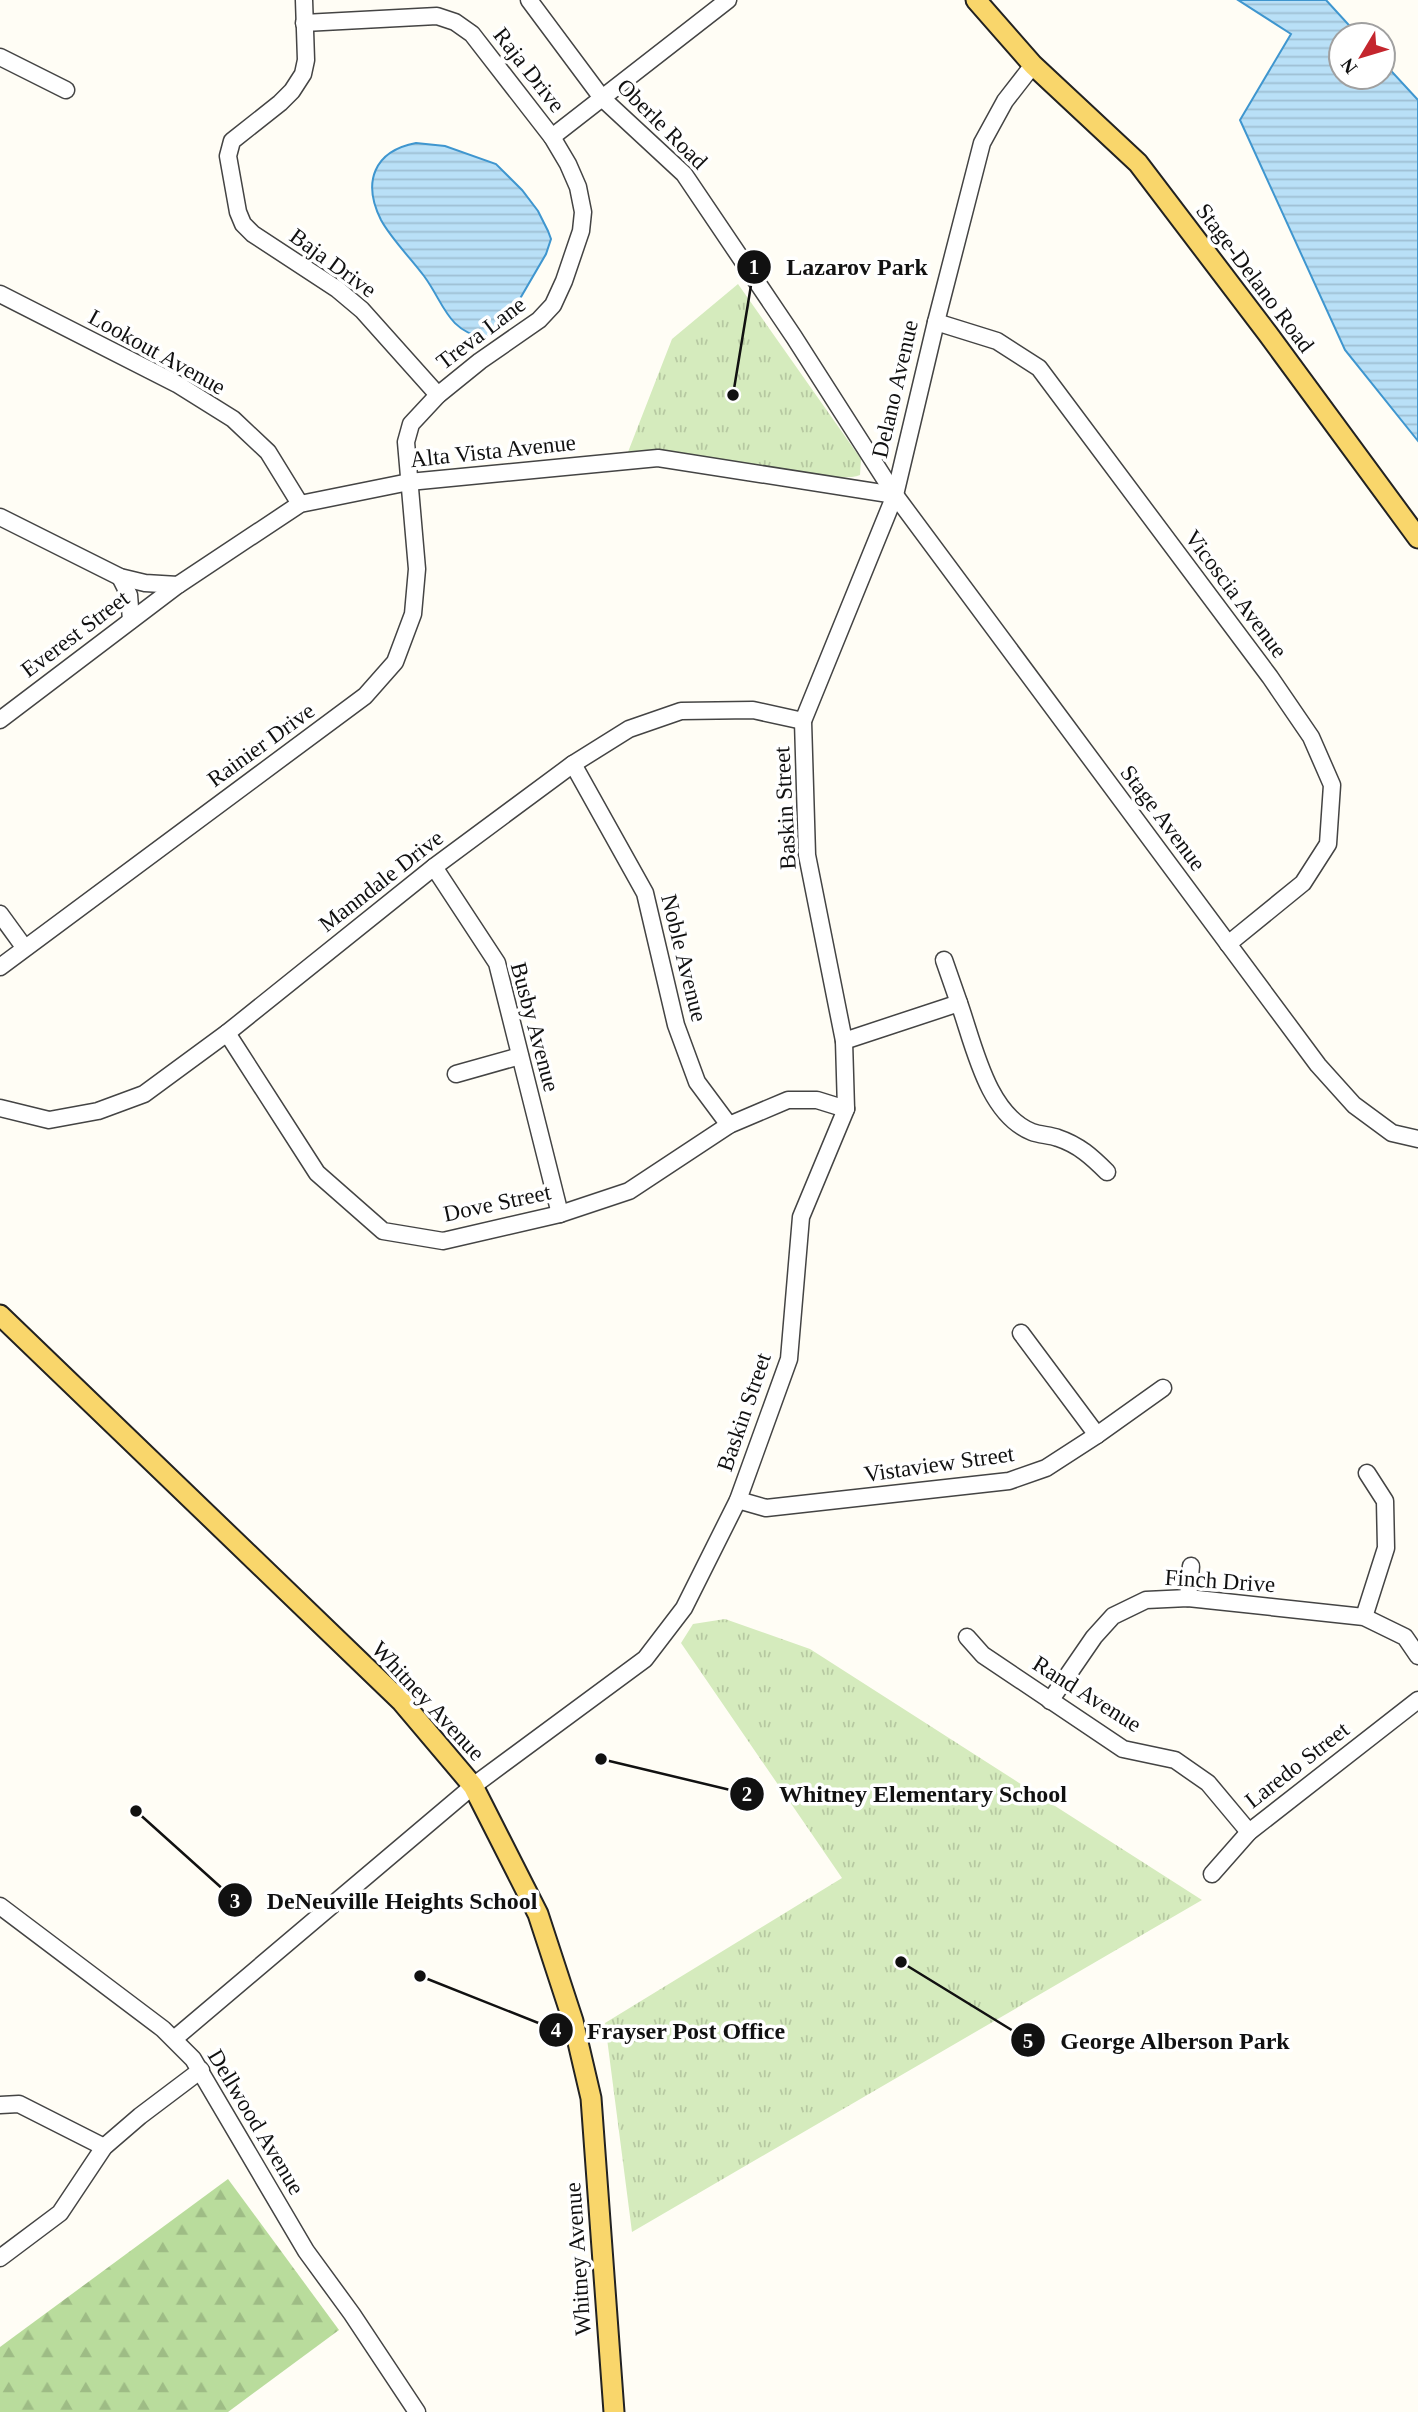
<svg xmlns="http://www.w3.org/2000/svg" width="1418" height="2412" font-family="Georgia,serif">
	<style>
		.forest { fill: url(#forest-firs) }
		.park { fill: url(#park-tufts) }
		.water { fill: url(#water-rules); stroke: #3f96cf; stroke-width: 2 }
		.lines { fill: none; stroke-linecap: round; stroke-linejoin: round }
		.minor-casing { stroke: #444; stroke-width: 19 }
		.major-casing { stroke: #222; stroke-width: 23 }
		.minor { stroke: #fff; stroke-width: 16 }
		.major { stroke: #f9d66b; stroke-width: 19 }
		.labels { text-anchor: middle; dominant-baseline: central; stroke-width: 7; stroke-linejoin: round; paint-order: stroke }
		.street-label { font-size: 23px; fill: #111; stroke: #fff }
		.leader { fill: none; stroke: #111; stroke-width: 2.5 }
		.callout-dot { fill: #111; stroke: #fff; stroke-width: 2.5 }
		.mark-label { font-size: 21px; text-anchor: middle; font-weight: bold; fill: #fff }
		.callout-label { font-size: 24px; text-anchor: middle; font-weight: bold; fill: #111; stroke: #fff; stroke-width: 7; stroke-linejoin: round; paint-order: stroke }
	</style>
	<defs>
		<pattern id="forest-firs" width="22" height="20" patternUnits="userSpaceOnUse" patternTransform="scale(1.75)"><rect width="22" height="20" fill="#b9dc9c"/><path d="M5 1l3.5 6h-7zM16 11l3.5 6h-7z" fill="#9ebc85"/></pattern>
		<pattern id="park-tufts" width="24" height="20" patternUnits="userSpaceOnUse" patternTransform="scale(1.75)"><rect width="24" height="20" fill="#d5ebbd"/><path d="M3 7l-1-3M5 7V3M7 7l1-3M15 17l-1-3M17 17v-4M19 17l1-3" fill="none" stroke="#b6c8a1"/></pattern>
		<pattern id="water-rules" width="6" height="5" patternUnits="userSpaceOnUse" patternTransform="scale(1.75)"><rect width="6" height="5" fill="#b9e0f7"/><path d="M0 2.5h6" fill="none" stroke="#9ebfd3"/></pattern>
	</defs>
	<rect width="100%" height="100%" fill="#fffdf5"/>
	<!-- forest -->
	<polygon class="forest" points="228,2179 339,2330 228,2412 0,2412 0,2347"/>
	<!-- park -->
	<g class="park">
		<path d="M738 284 861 459 860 475C838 484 755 466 726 462 694 458 661 455 628 452L672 339Z"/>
		<polygon points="725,1619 810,1649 1202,1900 632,2232 605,2023 842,1878 681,1643 693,1624"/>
	</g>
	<!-- water -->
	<g class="water">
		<polygon points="1238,0 1326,0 1358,35 1341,35 1341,77 1383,77 1383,62 1418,100 1418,441 1345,350 1240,120 1291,34"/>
		<path d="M416 143 445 146 496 164 522 190 538 211 548 231 551 239 546 254 507 321 485 338C447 331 444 303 424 276 410 257 392 240 381 220 362 182 374 151 416 143Z"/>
	</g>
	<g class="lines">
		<!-- minor casing -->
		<g class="minor-casing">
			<g id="minor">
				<polyline points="304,0 306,60 303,74 292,91 280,103 232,141 228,156 238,212 243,224 253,234 337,289 362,310 438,395"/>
				<polyline points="529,0 602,98 684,174 794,337 895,495 1318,1065 1354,1105 1392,1133 1418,1139"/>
				<polyline points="0,57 66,90"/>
				<polyline points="552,137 728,0"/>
				<polyline points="0,294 177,384 233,419 268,452 300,504"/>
				<polyline points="936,322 997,341 1039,368 1270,677 1311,737 1332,785 1328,844 1303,883 1228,944"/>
				<polyline points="0,517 120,577 145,583 178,585"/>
				<polyline points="120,577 129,595 131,620"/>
				<polyline points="0,720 178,585 300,504 409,482 658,458 895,495"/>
				<polyline points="573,764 645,893 676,1025 697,1082 729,1125"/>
				<polyline points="434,867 497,963 560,1214"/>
				<polyline points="0,914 24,947"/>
				<polyline points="944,960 959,1003"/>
				<polyline points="0,967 365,696 395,662 413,614 417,569 406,442 411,424 438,395 480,361 539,320 553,305 564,281 581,231 583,212 578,187 568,164 552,137 472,34 455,22 437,16 304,23"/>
				<polyline points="227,1033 317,1173 383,1231 443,1241 560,1214 629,1191 729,1125 788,1100 817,1100 846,1109"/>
				<path d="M844 1041 959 1003C974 1045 987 1114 1032 1132 1040 1135 1050 1135 1058 1138 1079 1145 1092 1157 1107 1172"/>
				<polyline points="456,1074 520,1056"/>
				<polyline points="0,1108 49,1120 98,1111 144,1094 227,1033 434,867 573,764 629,729 681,711 753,710 803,721"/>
				<polyline points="1021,1333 1097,1435"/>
				<polyline points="738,1500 766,1508 1009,1481 1046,1468 1097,1435 1163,1388"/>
				<polyline points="1188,1598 1191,1566"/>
				<polyline points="1364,1617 1386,1548 1385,1501 1367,1473"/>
				<polyline points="967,1637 983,1655 1123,1749 1175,1760 1208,1783 1249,1832"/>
				<polyline points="1050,1701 1094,1637 1113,1616 1146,1600 1188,1598 1364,1617 1405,1637 1418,1656"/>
				<polyline points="1212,1874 1249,1832 1418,1700"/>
				<polyline points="0,1906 163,2029 193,2059 306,2251 352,2314 417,2412"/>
				<polyline points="174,2039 473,1786 645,1659 684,1608 738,1500 789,1359 801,1217 846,1109 844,1041 807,855 803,721 895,495 936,322 982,143 1005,101 1033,65"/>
				<polyline points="0,2105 19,2104 104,2147"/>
				<polyline points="0,2258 60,2213 104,2147 140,2116 201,2070"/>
			</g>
		</g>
		<!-- major casing -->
		<g class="major-casing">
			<g id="major">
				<polyline points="976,0 1033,65 1138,163 1268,334 1418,538"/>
				<polyline points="0,1315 402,1702 473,1786 538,1914 573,2021 591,2098 614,2412"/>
			</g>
		</g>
		<!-- minor -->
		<use href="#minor" class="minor"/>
		<!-- major -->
		<use href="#major" class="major"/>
	</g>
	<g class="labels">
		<!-- street labels -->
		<g class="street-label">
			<text transform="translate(529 70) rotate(52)">Raja Drive</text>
			<text transform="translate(662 124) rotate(45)">Oberle Road</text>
			<text transform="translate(333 263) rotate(36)">Baja Drive</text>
			<text transform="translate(1255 278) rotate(53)">Stage-Delano Road</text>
			<text transform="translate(481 333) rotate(-37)">Treva Lane</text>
			<text transform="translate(157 352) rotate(29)">Lookout Avenue</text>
			<text transform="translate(895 389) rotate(-77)">Delano Avenue</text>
			<text transform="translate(493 451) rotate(-6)">Alta Vista Avenue</text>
			<text transform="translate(1236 594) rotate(53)">Vicoscia Avenue</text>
			<text transform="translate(75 634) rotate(-37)">Everest Street</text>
			<text transform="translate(261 745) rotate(-36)">Rainier Drive</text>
			<text transform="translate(785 808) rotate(-93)">Baskin Street</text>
			<text transform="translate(1163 818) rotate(53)">Stage Avenue</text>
			<text transform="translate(381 881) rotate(-38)">Manndale Drive</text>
			<text transform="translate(684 958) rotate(76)">Noble Avenue</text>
			<text transform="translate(535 1027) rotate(75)">Busby Avenue</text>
			<text transform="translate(497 1203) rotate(-12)">Dove Street</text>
			<text transform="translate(744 1412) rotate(-71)">Baskin Street</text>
			<text transform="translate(939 1464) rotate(-8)">Vistaview Street</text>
			<text transform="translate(1220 1581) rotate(4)">Finch Drive</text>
			<text transform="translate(1087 1694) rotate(32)">Rand Avenue</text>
			<text transform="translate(428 1701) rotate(47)">Whitney Avenue</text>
			<text transform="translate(1297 1765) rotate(-38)">Laredo Street</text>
			<text transform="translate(256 2122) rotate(59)">Dellwood Avenue</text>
			<text transform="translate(578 2259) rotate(-94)">Whitney Avenue</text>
		</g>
	</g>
	<!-- callouts -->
	<path class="leader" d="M733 395L754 267M601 1759L747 1794M136 1811L235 1900M420 1976L556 2030M901 1962L1028 2040"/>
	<g class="callout-dot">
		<circle cx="733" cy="395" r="7"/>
		<circle cx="601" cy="1759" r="7"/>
		<circle cx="136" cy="1811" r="7"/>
		<circle cx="420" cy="1976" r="7"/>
		<circle cx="901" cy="1962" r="7"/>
		<circle cx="754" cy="267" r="18"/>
		<circle cx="747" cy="1794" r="18"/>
		<circle cx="235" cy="1900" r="18"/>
		<circle cx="556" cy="2030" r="18"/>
		<circle cx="1028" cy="2040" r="18"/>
	</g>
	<g class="mark-label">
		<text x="754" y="274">1</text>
		<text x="747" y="1801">2</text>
		<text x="235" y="1908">3</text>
		<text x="556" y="2037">4</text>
		<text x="1028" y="2048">5</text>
	</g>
	<g class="callout-label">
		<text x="857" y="275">Lazarov Park</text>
		<text x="923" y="1802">Whitney Elementary School</text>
		<text x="402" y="1909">DeNeuville Heights School</text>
		<text x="686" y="2039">Frayser Post Office</text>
		<text x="1175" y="2049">George Alberson Park</text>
	</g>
	<!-- north arrow -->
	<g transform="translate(1362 56) rotate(232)"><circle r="33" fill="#ffffff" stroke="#a0a0a0" stroke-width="2"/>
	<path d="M0-5L12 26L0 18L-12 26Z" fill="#c4262e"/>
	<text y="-10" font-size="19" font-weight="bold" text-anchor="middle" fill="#111111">N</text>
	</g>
</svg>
